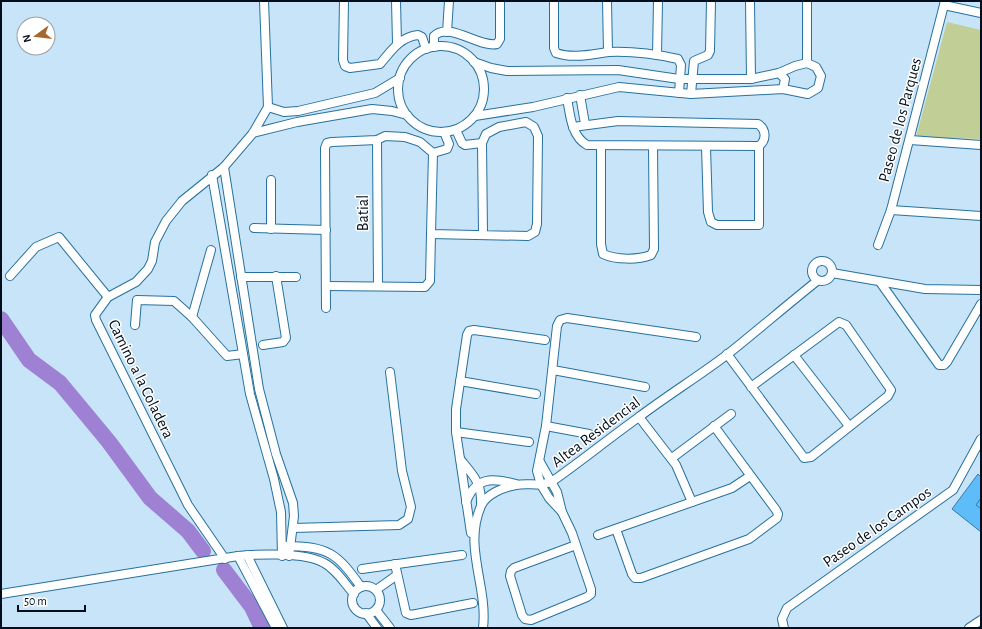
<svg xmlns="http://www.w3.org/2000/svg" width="982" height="629" font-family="'Alegreya Sans',sans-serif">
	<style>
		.green { fill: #c1cf96 }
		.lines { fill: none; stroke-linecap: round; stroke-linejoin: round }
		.river { stroke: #9f81d4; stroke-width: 16 }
		.building { fill: #5ebcf8; stroke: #347caa }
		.minor-casing { stroke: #27719e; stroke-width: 10 }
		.minor { stroke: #fff; stroke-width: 8 }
		.labels { text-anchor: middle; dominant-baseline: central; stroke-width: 3; stroke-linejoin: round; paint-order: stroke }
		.street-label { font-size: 16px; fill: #000e1b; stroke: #fff }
	</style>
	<rect width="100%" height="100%" fill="#c8e4f8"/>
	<!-- green -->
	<polygon class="green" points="947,22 981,30 981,139 916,137"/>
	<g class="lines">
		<!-- river -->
		<g class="river">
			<polyline points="1,319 29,360 60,383 109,442 150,498 188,531 203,551"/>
			<polyline points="224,570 252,607 262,628"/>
		</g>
	</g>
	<!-- building -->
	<g class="building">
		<polygon points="978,474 981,477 981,532 952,509"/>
		<polygon points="981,498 981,509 976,505"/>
	</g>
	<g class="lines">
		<!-- minor casing -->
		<g class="minor-casing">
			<g id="minor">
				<path d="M344 1 343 60 345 66 350 68 380 64C391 51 400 37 418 35L422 37 426 49"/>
				<polyline points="396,1 397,43"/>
				<path d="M554 1V48L556 53C573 59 592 54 609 52 632 51 655 54 678 59L681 65 679 93"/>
				<polyline points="607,1 608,52"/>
				<polyline points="750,1 751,79"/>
				<polyline points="807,1 807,63"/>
				<polyline points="944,5 981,13"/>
				<polyline points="447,32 449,1"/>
				<circle cx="441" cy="89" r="43"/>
				<path d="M434 47V36C449 21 479 48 497 44L500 39V1"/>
				<polyline points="657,55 658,1"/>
				<polyline points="474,62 491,68 507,71 618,70 679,79 751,79 779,73 795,66 807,63 816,67 821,76 818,88 808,94 783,89 691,94 619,87 533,107 475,116"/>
				<polyline points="779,73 785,79 783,89"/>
				<polyline points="691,94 694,61 708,55 710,51 711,1"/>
				<polyline points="580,95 585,124"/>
				<path d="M567 98C570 114 571 136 587 145L759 146"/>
				<polyline points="268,107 284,112 298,111 375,93 400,78"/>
				<path d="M573 127 618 121 758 124C766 129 767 140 759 146V225H717L711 222 708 212 706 147"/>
				<polyline points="456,130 462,143 465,145 482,143"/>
				<polyline points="253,133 297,122 372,109 392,111 407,115"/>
				<polyline points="377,140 378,286"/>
				<polyline points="910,140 981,145"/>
				<path d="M601 146V244L603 254C616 260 638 260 651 255L654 249 653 146"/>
				<polyline points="433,153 447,149 449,144 444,132"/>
				<polyline points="224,167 259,389 276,454 293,503 294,516 289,556"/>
				<polyline points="212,175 250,394 274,479 281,512 282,556"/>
				<polyline points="891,210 981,216"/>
				<polyline points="254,228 326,230"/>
				<polyline points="271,229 271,180"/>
				<polyline points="878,245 891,210 945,1"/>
				<circle cx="822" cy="271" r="10"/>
				<polyline points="832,273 925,289 981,290"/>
				<polyline points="10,276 36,247 59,237 108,297"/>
				<polyline points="241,277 296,277"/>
				<polyline points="880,282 939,365 944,365 947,362 981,304"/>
				<polyline points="326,286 425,287 430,281 431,234"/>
				<polyline points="326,308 325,148 327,143 332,142 377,140 385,136 405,137 420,142 433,153 431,234 528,236 535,232 537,224 538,136 534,127 526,122 499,127 486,134 482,143 483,234"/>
				<polyline points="192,317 211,250"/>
				<polyline points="135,325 137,300 174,301 192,317 227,356 243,354"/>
				<polyline points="263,345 283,342 286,338 276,276"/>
				<polyline points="727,354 802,455 804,458 811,457 888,396 891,390 846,325 839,322 751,387"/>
				<polyline points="794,355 849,426"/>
				<polyline points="553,370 645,387"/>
				<polyline points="460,381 536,394"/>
				<polyline points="639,417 676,465 692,502"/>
				<polyline points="546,426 589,434"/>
				<polyline points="456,432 529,442"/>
				<polyline points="672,458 731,414"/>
				<path d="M460 459C473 475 482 483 481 504"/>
				<polyline points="540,462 557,492 562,512 572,533 591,589 591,594 587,597 531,620 525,619 522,615 510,576 511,571 514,568 576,545"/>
				<path d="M466 502C476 476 493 478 516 484"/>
				<polyline points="562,512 549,498 541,485 537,471 546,426 557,326 560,320 567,318 696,337"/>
				<polyline points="293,528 399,525 408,519 411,507 402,471 390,372"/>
				<polyline points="616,529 632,574 635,578 641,578 749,539 777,518 778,514 776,510 714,426"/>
				<polyline points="471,533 456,432 456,409 467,335 469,331 474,330 545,340"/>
				<polyline points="598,535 732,488 750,476"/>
				<path d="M285 546C328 546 337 553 361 587"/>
				<polyline points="247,555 283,628"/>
				<polyline points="238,556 276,628"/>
				<polyline points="225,559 188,505 96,320 95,315 108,297 136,282 148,269 152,261 155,242 166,221 182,201 224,167 253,133 268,107 264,1"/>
				<polyline points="395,564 406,613 411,615 473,603"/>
				<polyline points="362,569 462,555"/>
				<circle cx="366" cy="600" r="14"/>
				<polyline points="376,590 397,575"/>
				<path d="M1 594 238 556C259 554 305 552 324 563 336 569 345 584 354 594"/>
				<polyline points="376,610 390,628"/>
				<polyline points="366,613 377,628"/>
				<path d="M483 628C488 586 463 547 481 506 486 494 504 487 516 485 531 482 542 489 557 478 585 458 611 437 639 417 668 395 699 376 728 354 758 330 787 305 817 281"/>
				<polyline points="784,628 782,619 787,608 953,490 981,439"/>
				<polyline points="969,628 981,620"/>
			</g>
		</g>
		<!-- minor -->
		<use href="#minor" class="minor"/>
	</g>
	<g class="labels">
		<!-- street labels -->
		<g class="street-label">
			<text transform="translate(900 120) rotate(-75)">Paseo de los Parques</text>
			<text transform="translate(363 213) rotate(-90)">Batial</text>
			<text transform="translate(141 379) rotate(64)">Camino a la Coladera</text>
			<text transform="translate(596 432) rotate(-37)">Altea Residencial</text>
			<text transform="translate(877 527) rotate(-35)">Paseo de los Campos</text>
		</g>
	</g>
	<!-- border -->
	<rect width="982" height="629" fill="none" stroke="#000e1b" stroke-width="4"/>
	<!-- north arrow -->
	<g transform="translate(36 36) rotate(255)"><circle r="19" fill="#ffffff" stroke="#999fa4"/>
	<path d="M0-3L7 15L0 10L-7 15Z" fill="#a76830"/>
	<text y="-6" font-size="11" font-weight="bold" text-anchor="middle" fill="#000e1b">N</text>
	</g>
	<!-- scale -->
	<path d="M18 605v6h67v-6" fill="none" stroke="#000e1b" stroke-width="2"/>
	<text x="24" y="605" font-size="12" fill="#000e1b" stroke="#ffffff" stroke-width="3" paint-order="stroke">50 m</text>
</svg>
